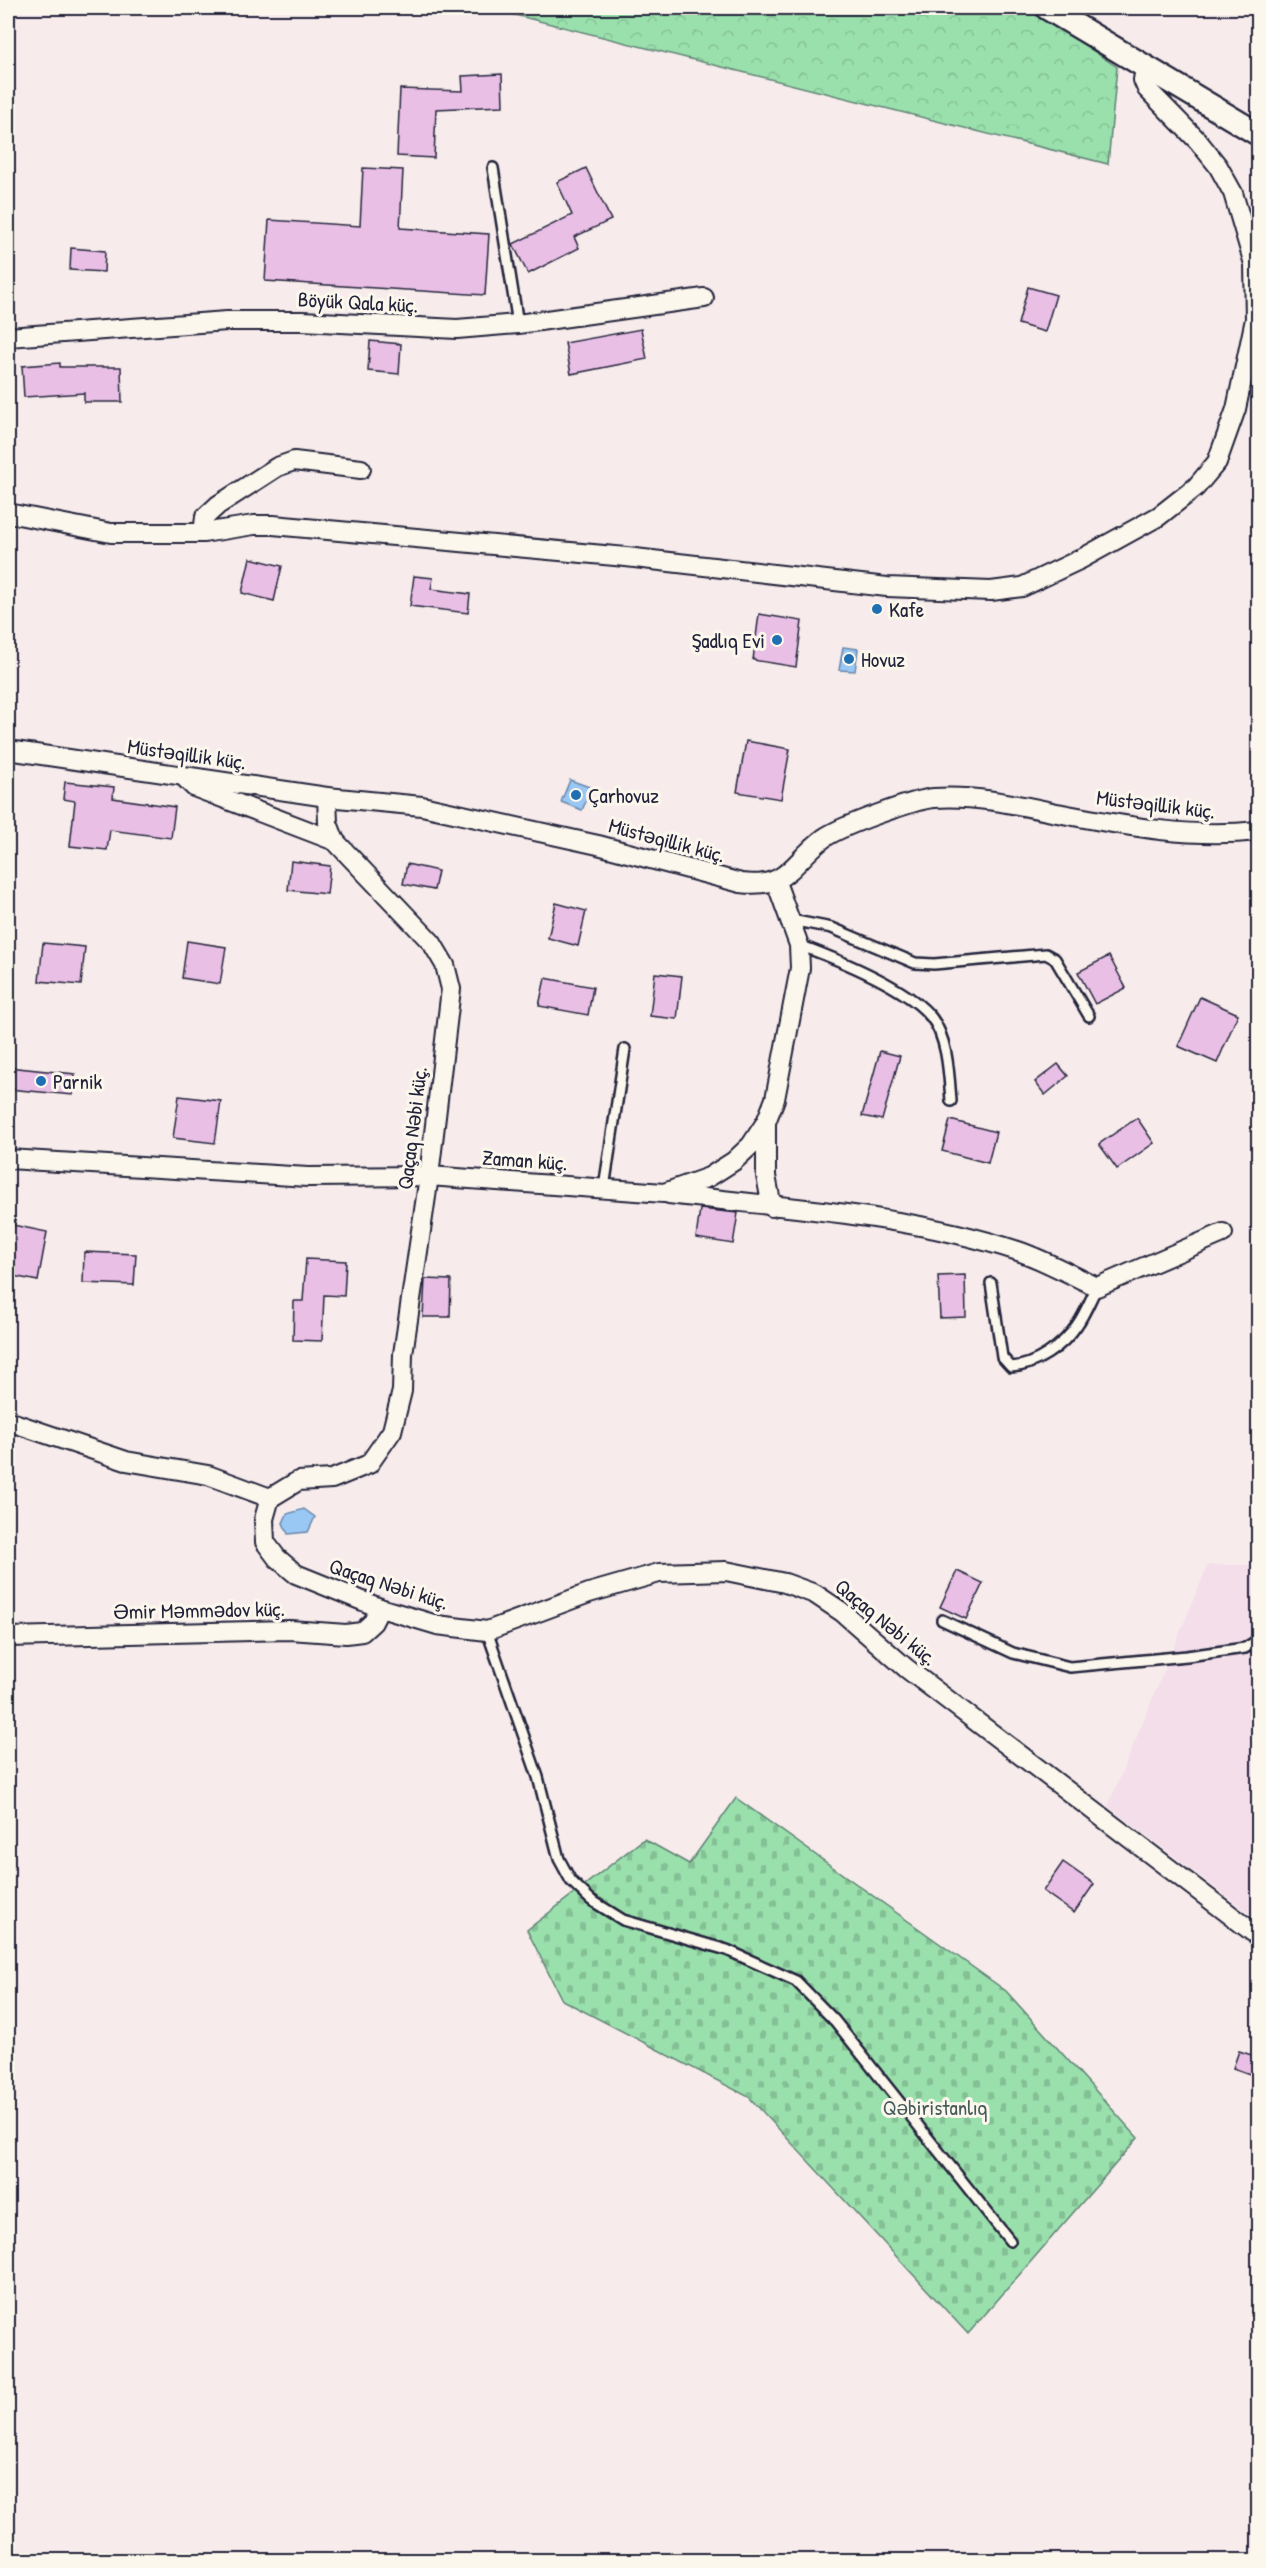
<svg xmlns="http://www.w3.org/2000/svg" width="1266" height="2568" font-family="'Patrick Hand',sans-serif">
	<style>
		.built { fill: #f3deea }
		.forest { fill: url(#forest-crowns); stroke: #5e8174; stroke-width: 1.5 }
		.cemetery { fill: url(#cemetery-stones); stroke: #5e8174; stroke-width: 1.5 }
		.water { fill: #99c8f4; stroke: #6986aa; stroke-width: 1.5 }
		.building { fill: #e9bfe6; stroke: #22223b; stroke-width: 1.5 }
		.lines { fill: none; stroke-linecap: round; stroke-linejoin: round }
		.service-casing { stroke: #22223b; stroke-width: 14 }
		.minor-casing { stroke: #22223b; stroke-width: 22 }
		.tertiary-casing { stroke: #22223b; stroke-width: 27 }
		.service { stroke: #fbf7ec; stroke-width: 9 }
		.minor { stroke: #fbf7ec; stroke-width: 18 }
		.tertiary { stroke: #fbf7ec; stroke-width: 22 }
		.poi-dot { fill: #1f6fb2; stroke: #fbf7ec; stroke-width: 2 }
		.labels { text-anchor: middle; dominant-baseline: central; stroke-width: 6; stroke-linejoin: round; paint-order: stroke }
		.street-label { font-size: 21px; fill: #22223b; stroke: #fbf7ec }
		.poi-label { font-size: 21px; fill: #22223b; stroke: #fbf7ec; text-anchor: start }
		.park-label { font-size: 21px; fill: #465b5d; stroke: #fbf7ec }
	</style>
	<defs>
		<pattern id="forest-crowns" width="20" height="18" patternUnits="userSpaceOnUse" patternTransform="scale(1.5)"><rect width="20" height="18" fill="#9ae0ac"/><path d="M2 6a3 3 0 1 1 6 0M12 15a3 3 0 1 1 6 0" fill="none" stroke="#84c095"/></pattern>
		<pattern id="cemetery-stones" width="16" height="16" patternUnits="userSpaceOnUse" patternTransform="scale(1.5)"><rect width="16" height="16" fill="#9ae0ac"/><path d="M2 7V4a2 2 0 0 1 4 0v3zM10 15v-3a2 2 0 0 1 4 0v3z" fill="#84c095"/></pattern>
	</defs>
	<rect width="100%" height="100%" fill="#f7eceb"/>
	<filter id="ink" filterUnits="userSpaceOnUse"><feTurbulence type="fractalNoise" baseFrequency=".0167" numOctaves="2"/><feDisplacementMap in="SourceGraphic" scale="12" xChannelSelector="R" yChannelSelector="G"/><feConvolveMatrix kernelMatrix="1 2 1 2 8 2 1 2 1" color-interpolation-filters="sRGB"/></filter>
	<g filter="url(#ink)">
		<!-- built -->
		<polygon class="built" points="1208,1565 1258,1565 1258,1920 1108,1806"/>
		<!-- forest -->
		<polygon class="forest" points="487,8 1030,8 1117,67 1108,164"/>
		<!-- cemetery -->
		<polygon class="cemetery" points="736,1798 1006,1991 1138,2138 968,2334 749,2097 562,2000 527,1930 644,1839 689,1864"/>
		<!-- water -->
		<g class="water">
			<polygon points="843,647 858,649 855,671 839,670"/>
			<polygon points="570,780 592,788 582,810 561,802"/>
			<polygon points="304,1509 315,1517 308,1532 288,1534 283,1523 287,1514"/>
		</g>
		<!-- building -->
		<g class="building">
			<polygon points="502,74 503,106 436,109 434,158 397,156 400,89 463,91 462,76"/>
			<polygon points="363,168 403,170 400,228 489,234 485,295 265,281 269,220 360,226"/>
			<polygon points="586,168 611,220 574,237 579,248 528,274 513,244 572,215 557,182"/>
			<polygon points="71,248 105,251 104,272 70,270"/>
			<polygon points="1028,287 1056,295 1045,332 1018,324"/>
			<polygon points="641,329 647,359 571,374 565,343"/>
			<polygon points="370,341 401,344 399,374 368,371"/>
			<polygon points="60,363 60,367 121,367 122,402 84,402 84,393 24,397 22,366"/>
			<polygon points="250,558 282,566 274,601 242,593"/>
			<polygon points="414,576 433,578 431,589 470,594 468,613 410,606"/>
			<polygon points="759,614 802,621 796,667 753,660"/>
			<polygon points="746,741 790,749 781,799 737,792"/>
			<polygon points="65,782 114,787 113,798 175,807 171,838 110,830 107,850 70,846 75,801 63,799"/>
			<polygon points="291,861 330,866 327,894 288,890"/>
			<polygon points="407,864 438,871 434,890 403,884"/>
			<polygon points="556,903 586,911 578,946 548,938"/>
			<polygon points="187,941 226,947 220,984 182,978"/>
			<polygon points="43,943 85,947 81,985 39,981"/>
			<polygon points="1109,956 1126,988 1095,1004 1078,972"/>
			<polygon points="655,973 682,976 677,1019 650,1016"/>
			<polygon points="545,978 593,987 588,1015 539,1006"/>
			<polygon points="1200,997 1238,1014 1217,1063 1178,1046"/>
			<polygon points="880,1051 900,1056 882,1120 862,1116"/>
			<polygon points="1058,1064 1068,1076 1045,1095 1035,1082"/>
			<polygon points="8,1067 75,1074 73,1095 8,1089"/>
			<polygon points="179,1096 221,1101 215,1143 173,1138"/>
			<polygon points="1137,1118 1154,1143 1117,1169 1099,1144"/>
			<polygon points="950,1120 996,1132 988,1163 942,1151"/>
			<polygon points="700,1209 738,1213 733,1244 696,1238"/>
			<polygon points="8,1224 47,1232 38,1281 8,1275"/>
			<polygon points="84,1252 136,1254 134,1285 83,1283"/>
			<polygon points="306,1259 346,1261 344,1296 324,1295 322,1341 293,1340 294,1301 303,1301"/>
			<polygon points="965,1275 966,1317 940,1318 938,1276"/>
			<polygon points="425,1279 451,1280 450,1317 423,1317"/>
			<polygon points="957,1571 983,1583 966,1619 940,1607"/>
			<polygon points="1063,1862 1094,1884 1074,1913 1043,1891"/>
			<polygon points="1239,2051 1258,2057 1258,2077 1233,2068"/>
		</g>
		<g class="lines">
			<!-- service casing -->
			<g class="service-casing">
				<g id="service">
					<polyline points="493,168 518,324"/>
					<polyline points="791,920 832,928 915,963 934,964 1046,954 1055,959 1089,1016"/>
					<path d="M799 945C837 959 906 986 931 1017 948 1038 949 1076 951 1101"/>
					<polyline points="604,1188 625,1049"/>
					<path d="M991 1283 1002 1357 1011 1367C1035 1366 1063 1346 1077 1325 1085 1314 1090 1300 1097 1287"/>
					<polyline points="942,1620 1013,1653 1070,1667 1187,1656 1245,1648 1258,1640"/>
					<polyline points="487,1631 538,1777 559,1859 571,1881 591,1900 623,1920 727,1950 796,1981 835,2021 1010,2241"/>
				</g>
			</g>
			<!-- minor casing -->
			<g class="minor-casing">
				<g id="minor">
					<polyline points="8,337 227,321 302,321 457,329 518,324 704,298"/>
					<polyline points="8,513 111,533 203,533 254,525 273,525 626,557 887,587 991,591 1022,587 1081,559 1159,516 1196,487 1217,462 1236,409 1255,319 1254,264 1233,193 1218,166 1198,141 1147,89 1143,80 1145,68"/>
					<polyline points="203,533 205,517 218,505 277,467 294,461 361,469"/>
					<path d="M8 750 327 797 422 806 598 845 741 883C788 889 791 863 824 838 841 826 913 800 934 798 973 795 1014 804 1052 812 1121 825 1188 839 1258 831"/>
					<polyline points="186,779 194,787 335,841"/>
					<polyline points="766,1122 766,1176 772,1207"/>
					<polyline points="8,1159 308,1177 429,1176 664,1193 709,1177 734,1161 751,1145 766,1122 775,1099 800,968 799,945 776,882"/>
					<path d="M669 1194C785 1208 907 1214 1018 1251 1045 1260 1071 1275 1097 1287L1223 1233"/>
					<polyline points="8,1421 126,1461 208,1475 270,1498 264,1519 265,1542 277,1558 296,1574 380,1608 437,1625 487,1631 589,1593 659,1573 726,1571 785,1583 815,1594 842,1612 906,1668 1258,1936"/>
					<polyline points="270,1498 298,1481 332,1479 369,1464 392,1431 402,1391 403,1354 429,1176 451,989 445,965 432,943 335,841 328,823 327,797"/>
					<polyline points="8,1637 290,1630 346,1634 362,1632 373,1622 380,1608"/>
				</g>
			</g>
			<!-- tertiary casing -->
			<g class="tertiary-casing">
				<polyline id="tertiary" points="1047,8 1258,134"/>
			</g>
			<!-- service -->
			<use href="#service" class="service"/>
			<!-- minor -->
			<use href="#minor" class="minor"/>
			<!-- tertiary -->
			<use href="#tertiary" class="tertiary"/>
		</g>
	</g>
	<!-- markers -->
	<g class="poi-dot">
		<circle cx="877" cy="609" r="6"/>
		<circle cx="777" cy="640" r="6"/>
		<circle cx="849" cy="659" r="6"/>
		<circle cx="576" cy="795" r="6"/>
		<circle cx="41" cy="1081" r="6"/>
	</g>
	<g class="labels">
		<!-- street labels -->
		<g class="street-label">
			<text transform="translate(358 302) rotate(3)">Böyük Qala küç.</text>
			<text transform="translate(187 754) rotate(8)">Müstəqillik küç.</text>
			<text transform="translate(1156 804) rotate(7)">Müstəqillik küç.</text>
			<text transform="translate(667 840) rotate(15)">Müstəqillik küç.</text>
			<text transform="translate(412 1128) rotate(-83)">Qaçaq Nəbi küç.</text>
			<text transform="translate(525 1160) rotate(4)">Zaman küç.</text>
			<text transform="translate(389 1584) rotate(18)">Qaçaq Nəbi küç.</text>
			<text transform="translate(199 1610) rotate(-1)">Əmir Məmmədov küç.</text>
			<text transform="translate(886 1622) rotate(39)">Qaçaq Nəbi küç.</text>
		</g>
		<!-- poi labels -->
		<g class="poi-label">
			<text x="889" y="609">Kafe</text>
			<text x="765" y="640" text-anchor="end">Şadlıq Evi</text>
			<text x="861" y="659">Hovuz</text>
			<text x="588" y="795">Çarhovuz</text>
			<text x="53" y="1081">Parnik</text>
		</g>
		<!-- park labels -->
		<g class="park-label">
			<text x="935" y="2107">Qəbiristanlıq</text>
		</g>
	</g>
	<!-- margin -->
	<rect width="1266" height="2568" fill="none" stroke="#fbf7ec" stroke-width="30"/>
	<rect x="15" y="15" width="1236" height="2538" fill="none" stroke="#22223b" stroke-width="2" filter="url(#ink)"/>
</svg>
